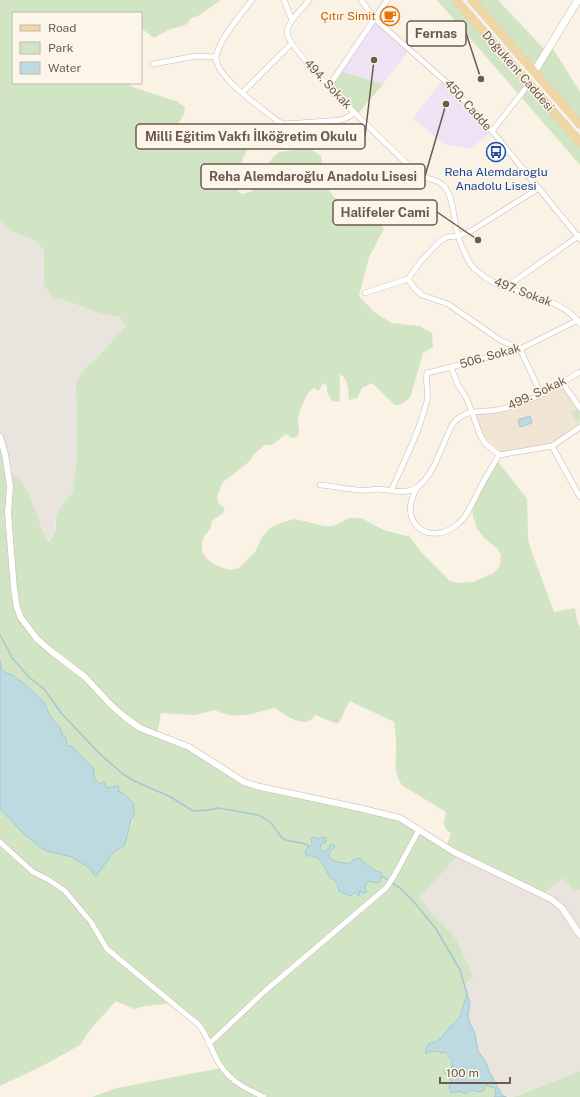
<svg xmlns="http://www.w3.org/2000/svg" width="580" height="1097" font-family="'Public Sans',sans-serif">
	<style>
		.residential { fill: #f0e4d4 }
		.industrial { fill: #e9e4de }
		.education { fill: #efe2f5 }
		.green { fill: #d1e5c5; fill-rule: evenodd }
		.water { fill: #bcdae0; stroke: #a3c8d0 }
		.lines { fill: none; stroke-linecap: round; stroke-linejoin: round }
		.stream { stroke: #a3c8d0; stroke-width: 1.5 }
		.minor-casing { stroke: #c8baac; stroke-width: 6 }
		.tertiary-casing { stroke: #c8baac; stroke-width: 7 }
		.secondary-casing { stroke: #cdbcad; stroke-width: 8 }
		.primary-casing { stroke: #d6d1cd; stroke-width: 9 }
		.minor { stroke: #fff; stroke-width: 5 }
		.tertiary { stroke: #fff; stroke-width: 6 }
		.secondary { stroke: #fff; stroke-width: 7 }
		.primary { stroke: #f0d6a5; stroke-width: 8 }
		.labels { text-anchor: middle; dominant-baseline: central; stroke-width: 3; stroke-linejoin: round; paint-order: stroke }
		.food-label { font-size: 12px; fill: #c56008; stroke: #fcf6ea; text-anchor: end }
		.street-label { font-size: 12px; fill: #6e5a4d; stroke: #fcf6ea }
		.transit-label { font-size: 12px; fill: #164399; stroke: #fcf6ea }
		.leader { fill: none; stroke: #6e5a4d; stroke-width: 1.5 }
		.callout-dot { fill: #6e5a4d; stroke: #fcf6ea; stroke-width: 1.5 }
		.callout { fill: #fcf6ea; stroke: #6e5a4d; stroke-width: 1.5 }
		.callout-label { font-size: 13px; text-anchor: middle; font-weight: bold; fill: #6e5a4d }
	</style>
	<rect width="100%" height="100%" fill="#f9f2e5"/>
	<!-- residential -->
	<polygon class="residential" points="561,386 580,411 580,423 551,444 501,452 483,436 476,414 508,411 522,407"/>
	<!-- industrial -->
	<g class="industrial">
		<polygon points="0,221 11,231 34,240 44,250 44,285 54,299 64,300 99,313 120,317 127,326 96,359 86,367 76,381 77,453 73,493 63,504 55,523 56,530 48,542 39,524 25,486 8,472 0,437"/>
		<polygon points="458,854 563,878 574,890 580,890 580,1071 512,1097 503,1096 478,1051 475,1035 469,1021 468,1015 470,1003 464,984 474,978 459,945 453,934 434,916 418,898"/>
	</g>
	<!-- education -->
	<g class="education">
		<polygon points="374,18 409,50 383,84 339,71"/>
		<polygon points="444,78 492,131 471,149 444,144 413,118"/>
	</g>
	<!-- green -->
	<g class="green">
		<path d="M0 0H221L198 16 192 18 185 25 168 30 154 38 145 31 141 30V13H13V83H129L132 87 176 101 185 107C185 123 169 123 178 144 183 146 188 148 193 146 198 144 202 138 205 136 222 123 234 124 249 138L247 150 232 182 235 189 242 194 252 191 273 157 279 152 296 150 307 147 321 156C323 173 325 194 342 203 346 205 352 207 357 206 362 205 368 203 373 201L379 208 376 217 384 229 369 257 359 296 374 312 392 323 420 326 432 333 433 347 423 353 410 398 400 405H395L372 383 362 388 357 398 349 400C348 390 349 379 340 374 339 383 341 392 339 402L332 401 327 392V386L323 383 321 388 318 391 314 388C305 392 298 414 298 423 299 430 300 429 298 436L292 438 286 434 272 445H265L254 454 250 461 223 482 217 497 218 503 225 509 223 513 212 521 210 529 204 536 202 543V552L207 559 215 565 223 568 231 570 239 568 255 552 262 537 270 528 283 522 295 519 324 526H333L349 518H361L384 530 410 537 421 552 450 581 460 583 473 582 494 573 500 565 501 555 497 548 484 538 477 528 473 517 472 504 496 459 527 499 528 536 529 544 554 612 575 608 577 621 580 627V890H574L563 878 542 894 459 854 419 898 434 916 453 934 459 945 474 978 464 984 467 994 460 1017 450 1027 442 1037 437 1041 431 1043 426 1054 429 1052H445C448 1058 453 1058 453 1067L452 1068 448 1069 445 1073 448 1074 452 1081 449 1088 450 1091 463 1092 470 1090 479 1092 483 1090 486 1085 495 1088 496 1095 495 1097H92L117 1088 221 1068 203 1031 172 1003 145 1006 134 1009 116 1001 89 1031 80 1045 44 1065 0 1086V809L30 840 41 848 47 851 72 857 90 868 94 875 105 864 113 853 122 848 126 843 129 829 134 816 135 806 133 802 131 801 126 795 118 791V788L111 787 107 788 101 782 99 784 94 778V773L79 753 71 746H67L66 738 63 736 60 728 52 719 43 701 22 682 14 676 5 672 2 670 0 660V437L8 472C34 482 34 521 49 542L56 530V516L63 504 73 492 77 453 76 381 86 367 96 359 126 326 120 317 99 313 64 300 54 299 44 285V250L34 240 11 231 0 221ZM350 701 394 722C395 729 396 735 396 742 397 757 392 773 403 786L446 812 444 822 446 830 451 833 446 847 386 813 244 782 172 740 157 735 161 713 195 715 215 710C238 721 252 713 275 708 286 715 306 731 315 715L338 724C343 717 345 708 350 701ZM312 838H322L325 843 321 844 320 849 323 852 327 851 330 845 334 848 331 850 329 856C333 863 341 862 349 864L354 860 360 859 374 870 382 873V876L374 881C365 880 366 887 365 894L362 893 360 890 356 894 350 896 337 886 336 882 329 876 324 865 315 856H307L305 854 312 845Z"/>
		<polygon points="437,0 456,0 580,142 580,165"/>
		<polygon points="472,0 498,0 546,51 550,44 580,92 580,124"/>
		<polygon points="339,71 383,84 357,115 329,86"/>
		<polygon points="578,408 580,411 579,424 571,413"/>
		<polygon points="580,1071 580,1097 512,1097 516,1096"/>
	</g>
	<!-- water -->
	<g class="water">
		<polygon points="530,416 532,423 520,427 518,420"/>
		<path d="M0 660 2 670 5 672 14 676 22 682 43 701 52 719 60 728 63 736 66 738 67 746H71L74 748 93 768 94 773V778L99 784 104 782 107 788 118 786 119 787 118 791C125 793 129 799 134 804V816L131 820 125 845 113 853 96 876 94 875 90 868 72 857 47 851 41 848 24 834 0 809Z"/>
		<path d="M315 837 318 839 324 837 326 838V842L321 844 320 849 323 852 327 851 331 844 335 845 334 848 330 851 329 857C335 863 341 862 349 864L353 860 359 858 374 870 382 873 380 882 377 883 369 881 365 886 366 893H362L360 890 359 896 355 893 350 896 339 891C338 889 338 884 336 882 334 879 331 879 329 876 324 867 320 854 307 856L305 854 307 848 312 844 311 838Z"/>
		<path d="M467 994 470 1003 468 1015 469 1021 475 1033 478 1051 486 1062 489 1071 503 1097H494L496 1095 495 1088 486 1085 484 1090 479 1092 470 1090 465 1094 460 1091 457 1092 455 1091 454 1093H451L449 1088 452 1081 448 1078V1074L444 1073V1071L452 1067V1060L445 1052 441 1053C436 1050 431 1051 426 1054V1048L429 1044 437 1041 442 1037 450 1027 460 1017Z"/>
	</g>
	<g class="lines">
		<!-- stream -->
		<g class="stream">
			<polyline points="0,635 13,659 29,677 44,689 62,714 100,754 123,774 134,781 169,796 193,811 208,810 218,808 259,815 271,823 282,838 286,840 306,844 309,847"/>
			<polyline points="382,876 389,881"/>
			<polyline points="392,883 400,888 414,902 436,929 460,970 467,994"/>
			<polyline points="503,1096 506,1097"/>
		</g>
		<!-- minor casing -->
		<g class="minor-casing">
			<g id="minor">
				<path d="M252 0C242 13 218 41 216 57 215 77 264 110 279 122L285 124 342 120 350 116 354 112"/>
				<polyline points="284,0 292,20"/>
				<path d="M309 0C303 7 287 23 287 32 286 50 400 157 419 175 427 179 437 179 444 186 453 195 454 222 458 235 460 243 467 259 472 266 474 269 478 271 481 274 509 298 558 292 580 324"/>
				<polyline points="361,0 374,18 455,90 492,131 580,239"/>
				<polyline points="153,64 196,56 216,57"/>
				<polyline points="329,86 387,0"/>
				<polyline points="243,92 291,44"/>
				<polyline points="492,131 529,84"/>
				<polyline points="408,279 415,289 422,295 448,304 500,340 520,349 541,394"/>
				<polyline points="506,287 580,235"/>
				<polyline points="365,293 408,279 421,261 440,241 447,237 458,236 471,231 539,188"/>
				<polyline points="562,382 580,408"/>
				<polyline points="552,446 580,497"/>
				<polyline points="499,455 485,443 481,437 467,399 458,385 451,367 520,349 578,320"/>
				<polyline points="499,455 552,446 580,427"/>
				<path d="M320 485C334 486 348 490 362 490 367 491 372 489 377 489 394 490 410 497 423 482 436 468 443 443 452 425 465 408 478 413 496 410 527 405 554 387 580 372"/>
				<path d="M417 488C396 522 429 548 458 524 468 516 473 501 479 490 485 478 492 467 499 455"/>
				<path d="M391 491C404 462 419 432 427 401 429 392 425 380 427 373L451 367"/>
				<path d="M0 842 33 872 49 880 65 891 91 922 107 949 199 1025C206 1034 210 1045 215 1056 226 1079 242 1087 264 1097"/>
				<polyline points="209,1044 265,991 386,888 394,876 419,830"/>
			</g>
		</g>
		<!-- tertiary casing -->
		<g class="tertiary-casing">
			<polyline id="tertiary" points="0,437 5,454 10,486 8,513 14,589 17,608 21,618 28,627 37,639 51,651 85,677 112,706 126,718 140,728 189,747 225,770 244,782 256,786 359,808 400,818 454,852 551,899 562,908 580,935"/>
		</g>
		<!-- secondary casing -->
		<g class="secondary-casing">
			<polyline id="secondary" points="534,72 578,0"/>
		</g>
		<!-- primary casing -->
		<g class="primary-casing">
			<g id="primary">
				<polyline points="456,0 580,142"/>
				<polyline points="472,0 580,124"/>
			</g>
		</g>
		<!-- minor -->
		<use href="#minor" class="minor"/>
		<!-- tertiary -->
		<use href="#tertiary" class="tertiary"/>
		<!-- secondary -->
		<use href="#secondary" class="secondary"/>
		<!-- primary -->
		<use href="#primary" class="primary"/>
	</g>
	<!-- icons -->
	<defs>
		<g id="cafe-ring" transform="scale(1)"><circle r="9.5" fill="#fcf6ea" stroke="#e8710a" stroke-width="1.5"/><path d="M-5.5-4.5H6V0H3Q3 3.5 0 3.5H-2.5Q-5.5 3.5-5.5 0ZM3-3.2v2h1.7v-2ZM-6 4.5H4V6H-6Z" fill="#e8710a"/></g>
		<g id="bus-ring" transform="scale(1)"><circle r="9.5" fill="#fcf6ea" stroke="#1a4fb4" stroke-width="1.5"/><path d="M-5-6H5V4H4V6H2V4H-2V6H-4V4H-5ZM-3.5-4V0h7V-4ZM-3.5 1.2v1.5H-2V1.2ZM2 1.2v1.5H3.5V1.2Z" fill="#1a4fb4"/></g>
	</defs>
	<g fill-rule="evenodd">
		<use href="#cafe-ring" x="390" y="16"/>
		<use href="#bus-ring" x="496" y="152"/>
	</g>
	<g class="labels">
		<!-- food labels -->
		<g class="food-label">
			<text x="376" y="16">Çıtır Simit</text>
		</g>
		<!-- street labels -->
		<g class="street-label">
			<text transform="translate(518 71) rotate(49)">Doğukent Caddesi</text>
			<text transform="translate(328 84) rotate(47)">494. Sokak</text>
			<text transform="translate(468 105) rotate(48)">450. Cadde</text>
			<text transform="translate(523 292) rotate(21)">497. Sokak</text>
			<text transform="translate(490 356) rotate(-16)">506. Sokak</text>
			<text transform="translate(537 393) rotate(-25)">499. Sokak</text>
		</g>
		<!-- transit labels -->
		<g class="transit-label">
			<text x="496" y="172">Reha Alemdaroglu<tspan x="496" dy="14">Anadolu Lisesi</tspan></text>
		</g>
	</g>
	<!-- callouts -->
	<path class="leader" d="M481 79L466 33M374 60L365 136M446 104L425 176M478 240L437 212"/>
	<g class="callout-dot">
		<circle cx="481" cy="79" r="4"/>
		<circle cx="374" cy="60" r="4"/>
		<circle cx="446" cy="104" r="4"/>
		<circle cx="478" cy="240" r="4"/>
	</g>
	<g class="callout">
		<rect x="407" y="21" width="59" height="25" rx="4"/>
		<rect x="136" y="124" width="229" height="25" rx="4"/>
		<rect x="201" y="164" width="224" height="25" rx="4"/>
		<rect x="333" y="200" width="104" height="25" rx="4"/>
	</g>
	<g class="callout-label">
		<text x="436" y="38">Fernas</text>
		<text x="251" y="141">Milli Eğitim Vakfı İlköğretim Okulu</text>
		<text x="313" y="181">Reha Alemdaroğlu Anadolu Lisesi</text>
		<text x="385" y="217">Halifeler Cami</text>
	</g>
	<!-- legend -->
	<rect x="12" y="12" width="130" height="72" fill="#fcf6ea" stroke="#c3b8ab"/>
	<rect x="20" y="25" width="20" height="6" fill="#f0d6a5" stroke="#c3b8ab"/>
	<text x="48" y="32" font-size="12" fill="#6e5a4d">Road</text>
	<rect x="20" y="42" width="20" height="12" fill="#d1e5c5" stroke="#c3b8ab"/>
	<text x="48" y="52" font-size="12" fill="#6e5a4d">Park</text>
	<rect x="20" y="62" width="20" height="12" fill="#bcdae0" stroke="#c3b8ab"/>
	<text x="48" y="72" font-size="12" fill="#6e5a4d">Water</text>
	<!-- scale -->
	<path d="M440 1077v6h70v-6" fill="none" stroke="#6e5a4d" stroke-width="2"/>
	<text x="446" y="1077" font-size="12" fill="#6e5a4d" stroke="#fcf6ea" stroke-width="3" paint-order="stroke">100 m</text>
</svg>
